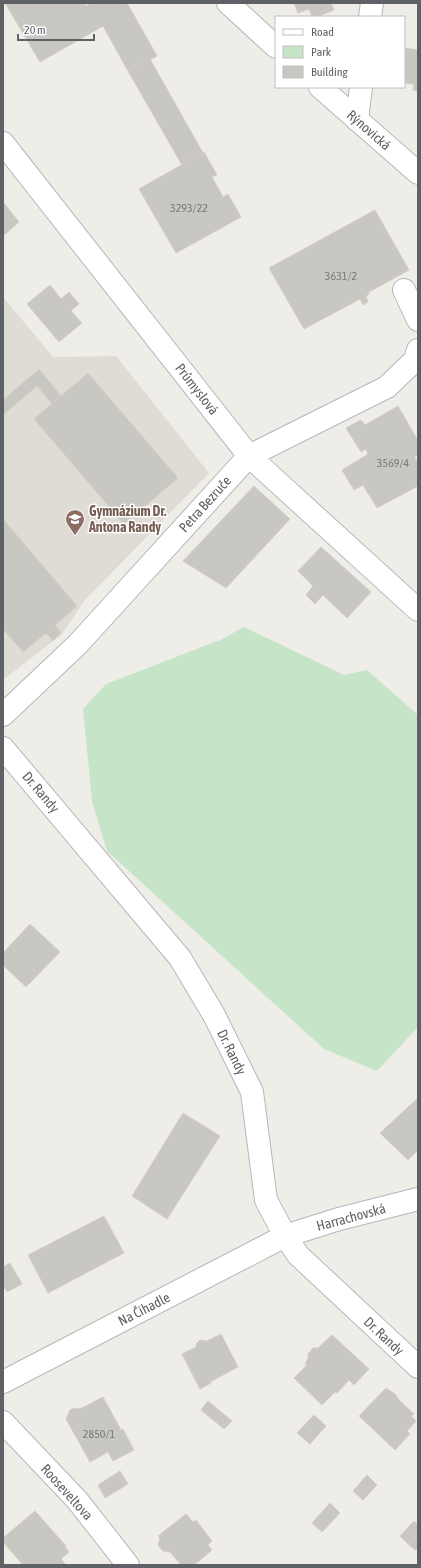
<svg xmlns="http://www.w3.org/2000/svg" width="421" height="1568" font-family="'Asap Condensed',sans-serif">
	<style>
		.education { fill: #dfdcd5 }
		.green { fill: #c6e4c7 }
		.building { fill: #c8c7c1; stroke: #d3cfc6 }
		.lines { fill: none; stroke-linecap: round; stroke-linejoin: round }
		.street-casing { stroke: #b4b7ba; stroke-width: 24 }
		.street { stroke: #fff; stroke-width: 22 }
		.labels { text-anchor: middle; dominant-baseline: central; stroke-width: 3; stroke-linejoin: round; paint-order: stroke }
		.number-label { font-size: 12px; fill: #787b7d }
		.street-label { font-size: 14px; fill: #5e6266; stroke: #fff }
		.education-label { font-size: 14px; font-weight: bold; fill: #785e54; stroke: #fff; text-anchor: start }
	</style>
	<rect width="100%" height="100%" fill="#efede7"/>
	<!-- education -->
	<polygon class="education" points="3,297 53,357 116,356 209,473 85,600 62,634 3,680"/>
	<!-- green -->
	<polygon class="green" points="244,627 344,675 367,670 418,715 418,1027 377,1071 324,1049 107,851 92,801 83,709 106,684 220,640"/>
	<!-- building -->
	<g class="building">
		<polygon points="5,3 84,3 86,6 91,3 127,3 157,56 128,71 103,26 40,62"/>
		<polygon points="294,3 331,3 334,10 317,17 312,17 309,9 298,13"/>
		<polygon points="404,48 418,50 418,91 413,90 414,84 404,83"/>
		<polygon points="150,59 203,153 182,165 128,71"/>
		<polygon points="204,152 217,175 212,177 223,197 228,194 241,217 176,253 139,189"/>
		<polygon points="3,202 19,222 3,236"/>
		<polygon points="375,210 409,270 369,292 369,294 366,296 368,302 363,305 360,299 304,329 269,268"/>
		<polygon points="50,285 61,299 69,292 79,304 71,311 82,323 59,342 27,304"/>
		<polygon points="39,369 61,396 52,404 37,386 3,415 3,400"/>
		<polygon points="88,373 178,478 124,524 34,419"/>
		<polygon points="398,406 418,441 418,455 414,457 418,463 418,486 377,508 363,485 354,490 342,470 368,454 366,449 361,452 346,428 361,420 365,425"/>
		<polygon points="254,486 290,519 226,588 183,561"/>
		<polygon points="3,519 77,606 55,625 61,633 53,641 46,633 23,652 3,629"/>
		<polygon points="321,547 371,592 347,618 323,595 315,604 306,595 313,586 298,571"/>
		<polygon points="30,924 60,952 26,987 3,965 3,953"/>
		<polygon points="418,1098 418,1150 408,1160 380,1133"/>
		<polygon points="183,1113 220,1136 167,1219 132,1196"/>
		<polygon points="104,1216 124,1253 48,1293 28,1255"/>
		<polygon points="10,1263 22,1284 7,1292 3,1285 3,1267"/>
		<polygon points="221,1334 238,1367 210,1382 211,1383 200,1389 182,1354 196,1347 196,1344 200,1340 207,1341"/>
		<polygon points="332,1335 369,1369 354,1385 349,1380 337,1393 335,1392 322,1405 294,1378 307,1365 305,1364 308,1359 308,1354 313,1348 318,1348"/>
		<polygon points="386,1388 395,1394 399,1400 414,1414 411,1416 416,1421 407,1431 410,1434 395,1450 359,1416"/>
		<polygon points="103,1397 121,1430 123,1429 134,1450 113,1461 108,1452 90,1462 66,1419 70,1410 74,1408 80,1409"/>
		<polygon points="208,1401 232,1421 224,1429 201,1410"/>
		<polygon points="314,1415 326,1426 310,1444 297,1433"/>
		<polygon points="120,1471 128,1484 105,1498 98,1485"/>
		<polygon points="367,1475 377,1485 363,1500 353,1491"/>
		<polygon points="330,1503 340,1513 322,1532 312,1523"/>
		<polygon points="35,1511 66,1546 65,1547 69,1552 61,1559 66,1565 23,1565 3,1542 3,1538"/>
		<polygon points="186,1514 193,1522 196,1520 212,1541 208,1545 212,1550 194,1565 181,1565 170,1552 163,1551 158,1545 160,1538 158,1536"/>
		<polygon points="414,1521 418,1525 418,1532 408,1544 400,1536"/>
		<polygon points="418,1532 418,1548 415,1550 408,1544"/>
	</g>
	<g class="lines">
		<!-- street casing -->
		<g class="street-casing">
			<g id="street">
				<polyline points="228,3 276,47"/>
				<polyline points="370,17 372,3"/>
				<polyline points="320,87 418,173"/>
				<polyline points="357,120 361,87"/>
				<polyline points="3,143 249,456 418,610"/>
				<polyline points="404,290 418,320"/>
				<polyline points="3,715 78,644 249,456 387,387 415,360 418,350"/>
				<polyline points="3,748 180,958 214,1015 252,1092 266,1200 285,1236 298,1255 418,1367"/>
				<polyline points="3,1382 285,1236 339,1219 418,1199"/>
				<polyline points="3,1422 77,1500 128,1565"/>
			</g>
		</g>
		<!-- street -->
		<use href="#street" class="street"/>
	</g>
	<!-- icons -->
	<defs>
		<g id="school-pin" transform="scale(1)"><path d="M0 17L-7.5 6A9.5 9.5 0 1 1 7.5 6Z" fill="#8d6e63" stroke="#fff"/><path d="M0-5L7-2L0 1L-7-2ZM-4 1L0 2.5L4 1V4Q0 6-4 4Z" fill="#fff"/></g>
	</defs>
	<g fill-rule="evenodd">
		<use href="#school-pin" x="75" y="519"/>
	</g>
	<g class="labels">
		<!-- number labels -->
		<g class="number-label">
			<text x="189" y="208">3293/22</text>
			<text x="341" y="276">3631/2</text>
			<text x="393" y="463">3569/4</text>
			<text x="99" y="1434">2850/1</text>
		</g>
		<!-- street labels -->
		<g class="street-label">
			<text transform="translate(369 130) rotate(41)">Rýnovická</text>
			<text transform="translate(197 389) rotate(52)">Průmyslová</text>
			<text transform="translate(205 504) rotate(-48)">Petra Bezruče</text>
			<text transform="translate(41 792) rotate(50)">Dr. Randy</text>
			<text transform="translate(232 1052) rotate(64)">Dr. Randy</text>
			<text transform="translate(351 1217) rotate(-15)">Harrachovská</text>
			<text transform="translate(144 1309) rotate(-27)">Na Čihadle</text>
			<text transform="translate(384 1336) rotate(43)">Dr. Randy</text>
			<text transform="translate(67 1492) rotate(48)">Rooseveltova</text>
		</g>
		<!-- education labels -->
		<g class="education-label">
			<text x="89" y="511">Gymnázium Dr.<tspan x="89" dy="16">Antona Randy</tspan></text>
		</g>
	</g>
	<!-- border -->
	<rect width="421" height="1568" fill="none" stroke="#5e6266" stroke-width="8"/>
	<!-- legend -->
	<rect x="275" y="16" width="130" height="72" fill="#ffffff" stroke="#bfc0c2"/>
	<rect x="283" y="29" width="20" height="6" fill="#ffffff" stroke="#bfc0c2"/>
	<text x="311" y="36" font-size="12" fill="#5e6266">Road</text>
	<rect x="283" y="46" width="20" height="12" fill="#c6e4c7" stroke="#bfc0c2"/>
	<text x="311" y="56" font-size="12" fill="#5e6266">Park</text>
	<rect x="283" y="66" width="20" height="12" fill="#c8c7c1" stroke="#bfc0c2"/>
	<text x="311" y="76" font-size="12" fill="#5e6266">Building</text>
	<!-- scale -->
	<path d="M18 34v6h76v-6" fill="none" stroke="#5e6266" stroke-width="2"/>
	<text x="24" y="34" font-size="12" fill="#5e6266" stroke="#ffffff" stroke-width="3" paint-order="stroke">20 m</text>
</svg>
